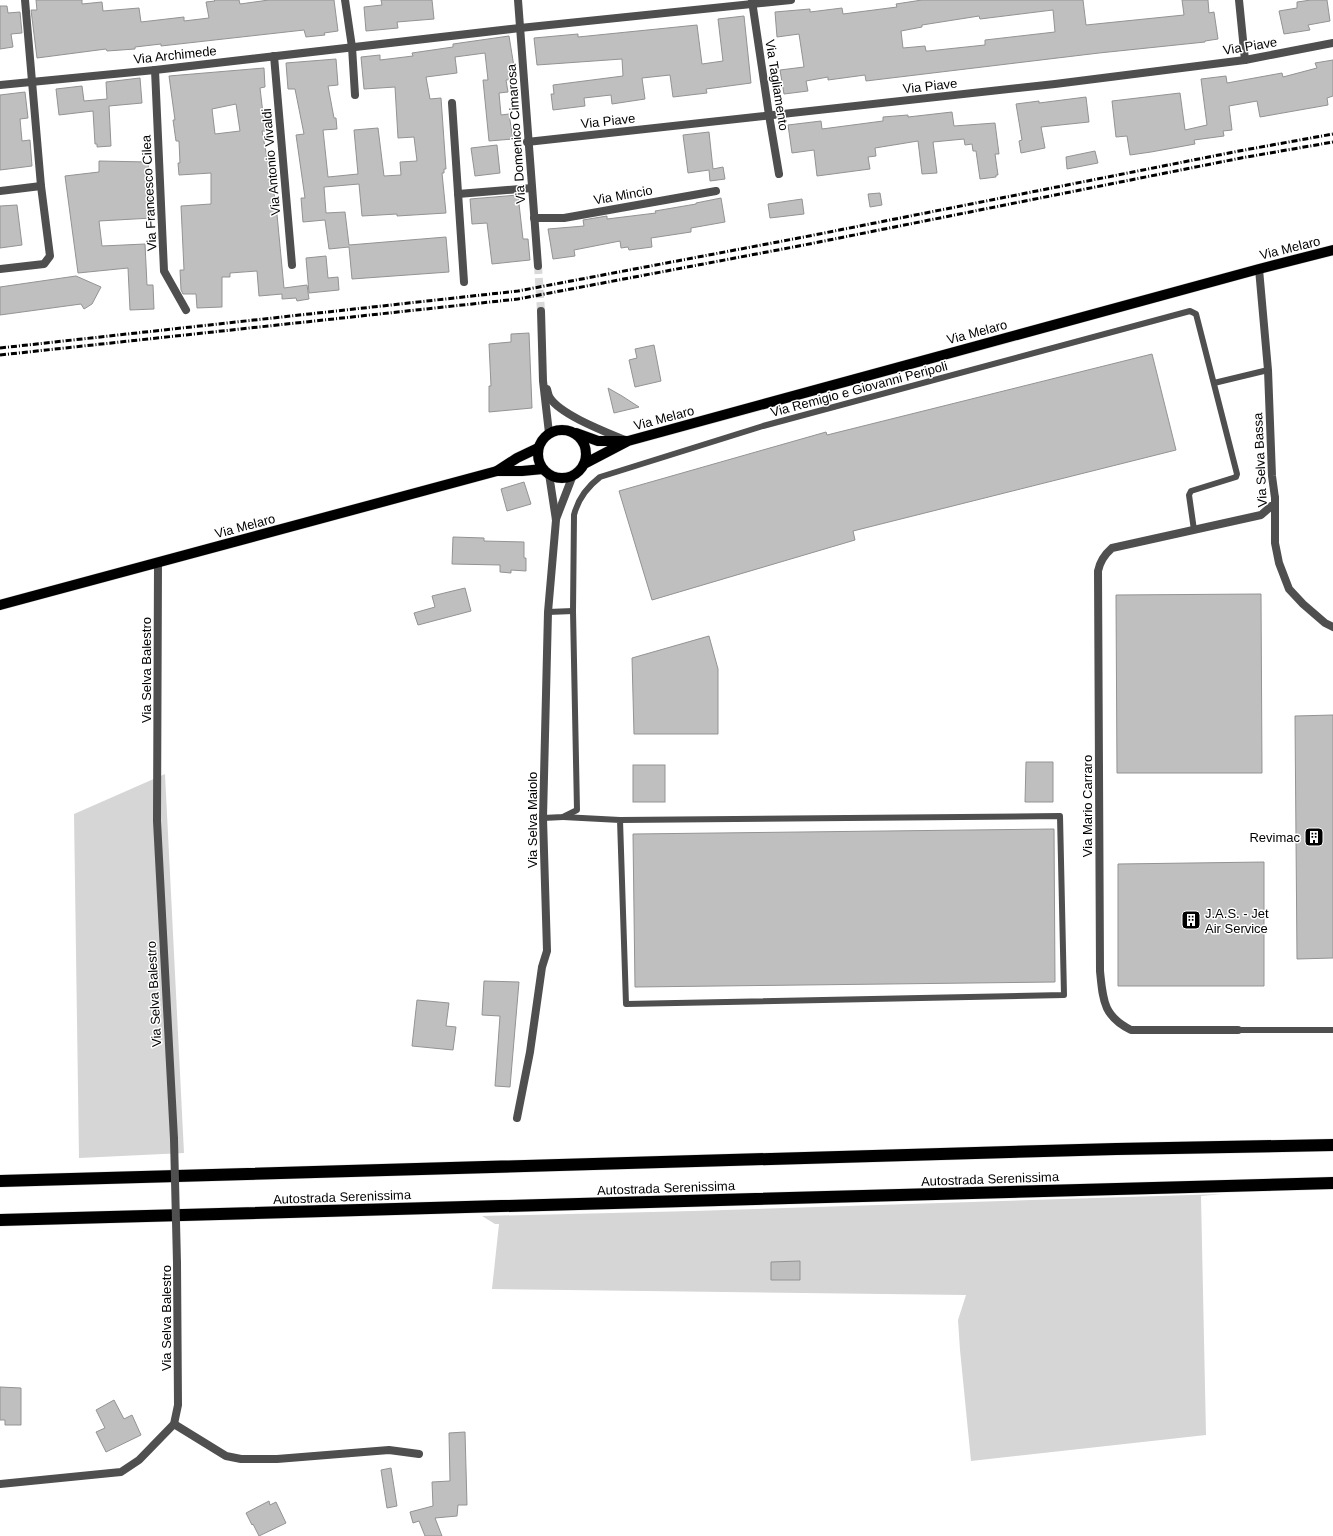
<svg xmlns="http://www.w3.org/2000/svg" width="1333" height="1536" font-family="Arial,sans-serif">
	<style>
		.green { fill: #d6d6d6 }
		.building { fill: #bfbfbf; stroke: #939393; fill-rule: evenodd }
		.lines { fill: none; stroke-linecap: round; stroke-linejoin: round }
		.minor-tunnel { stroke: #d9d9d9; stroke-width: 8; stroke-dasharray: 8 4; stroke-linecap: butt }
		.primary-casing { stroke: #dbdbdb; stroke-width: 11 }
		.motorway-casing { stroke: #dbdbdb; stroke-width: 13 }
		.service { stroke: #4f4f4f; stroke-width: 6 }
		.minor { stroke: #4f4f4f; stroke-width: 8 }
		.primary { stroke: #000; stroke-width: 10 }
		.motorway { stroke: #000; stroke-width: 12 }
		.rail { stroke: #000; stroke-width: 3; stroke-dasharray: 6 2 1 2; stroke-linecap: butt }
		.minor-bridge { stroke: #4f4f4f; stroke-width: 8 }
		.labels { text-anchor: middle; dominant-baseline: central; stroke-width: 3; stroke-linejoin: round; paint-order: stroke }
		.street-label { font-size: 13px; fill: #000; stroke: #fff }
		.poi-label { font-size: 13px; fill: #000; stroke: #fff; text-anchor: end }
	</style>
	<rect width="100%" height="100%" fill="#fff"/>
	<!-- green -->
	<g class="green">
		<polygon points="165,774 184,1153 79,1158 74,814"/>
		<polygon points="1222,1194 1201,1196 1206,1435 971,1461 960,1350 958,1320 966,1295 492,1289 499,1224 495,1224 482,1216 693,1211"/>
	</g>
	<!-- building -->
	<g class="building">
		<polygon points="36,0 82,0 82,4 102,2 103,11 139,8 141,22 184,17 184,21 209,18 206,2 215,1 214,0 239,0 240,4 269,0 334,0 338,31 324,33 325,35 306,37 304,30 161,46 161,44 135,47 135,49 107,51 106,49 37,58 31,10 37,10"/>
		<polygon points="381,0 432,0 434,19 397,22 398,28 366,31 364,7 382,5"/>
		<path d="M922 0H1083L1086 25 1184 15 1182 0H1208L1209 13 1214 12 1218 39 1205 41V42L1099 53 866 81 865 75 828 80V77L806 81 808 91 784 94 780 70 804 67 799 34 777 37 775 12 810 9V12L842 8 843 14 897 7 896 4ZM1053 10 1055 32 985 40V45L928 51H926L925 46 903 48 901 31 922 27V25L979 16 980 19Z"/>
		<polygon points="1311,0 1327,0 1330,21 1308,25 1310,30 1284,34 1279,11 1297,8 1297,2"/>
		<polygon points="0,6 7,6 8,13 20,12 22,33 11,34 13,47 0,49"/>
		<polygon points="744,16 751,83 706,89 707,93 673,97 670,75 642,78 645,99 612,104 611,95 584,98 585,106 553,110 551,94 554,94 553,85 623,76 622,59 537,65 534,38 578,34 578,37 697,25 702,64 723,61 718,19"/>
		<polygon points="509,36 516,79 506,80 508,92 499,93 501,115 509,114 513,139 489,141 483,80 488,80 485,53 455,57 457,73 426,77 430,99 441,98 446,169 444,169 444,173 442,173 446,213 397,216 397,214 362,216 359,184 324,187 326,213 345,212 349,245 446,237 449,272 352,279 349,247 329,249 325,220 303,222 301,198 305,198 296,135 304,134 295,89 288,89 286,63 336,59 338,85 328,86 334,118 336,118 337,129 323,130 328,177 358,174 354,130 378,128 384,176 401,175 400,162 417,161 414,137 398,138 395,87 364,89 361,57 380,55 380,60 413,56 412,53 453,47 453,44"/>
		<polygon points="1333,60 1333,96 1327,98 1328,105 1260,117 1257,101 1229,106 1232,130 1223,131 1224,136 1194,140 1195,144 1151,152 1130,155 1127,136 1116,137 1112,101 1180,93 1185,130 1207,125 1201,79 1226,76 1227,83 1282,73 1283,77 1317,68 1315,63"/>
		<path d="M264 68 265 87 260 88 265 131H262L276 204 284 288 307 285 309 299 297 301 296 298 282 299V294L259 296 257 271 230 273V277H222V307L197 308 196 294H183L181 290 180 270H184L181 206 211 204V173L179 175 178 163H180L179 141H176L173 120H175L169 76ZM236 104 240 131 215 134 212 109Z"/>
		<polygon points="140,78 142,103 109,106 111,146 97,147 97,144 95,144 93,111 59,115 56,89 82,86 84,101 107,99 106,82"/>
		<polygon points="25,92 28,118 20,119 22,141 30,140 32,166 0,170 0,95"/>
		<polygon points="1086,97 1089,122 1041,127 1045,148 1021,153 1019,141 1022,140 1016,104 1039,101 1039,103"/>
		<polygon points="952,112 954,126 995,123 999,154 995,154 998,175 996,175 996,177 980,179 976,151 973,151 972,144 965,145 964,139 933,142 937,173 922,174 918,141 875,148 876,156 868,157 870,169 817,176 814,150 792,153 788,125 821,121 822,129 883,121 883,117 908,115 908,117"/>
		<polygon points="709,132 713,169 723,167 725,179 710,181 709,170 688,173 683,135"/>
		<polygon points="497,145 500,173 475,176 471,148"/>
		<polygon points="1095,151 1098,163 1067,169 1066,157"/>
		<polygon points="99,161 148,162 152,218 99,221 102,246 145,244 147,285 153,285 154,309 130,310 128,268 78,273 65,176 99,172"/>
		<polygon points="880,193 882,205 870,207 868,194"/>
		<polygon points="518,195 523,239 528,239 530,260 492,264 487,223 472,224 470,199"/>
		<polygon points="721,198 725,222 691,228 691,232 651,238 652,247 629,250 628,247 621,248 620,241 574,250 575,256 553,259 548,229 584,226 583,220 607,216 607,219 656,213 655,211 696,204 696,203"/>
		<polygon points="802,199 804,214 770,218 768,204"/>
		<polygon points="17,205 22,245 0,248 0,206"/>
		<polygon points="326,256 328,278 338,277 339,290 309,293 306,258"/>
		<polygon points="76,276 101,287 92,304 84,309 81,304 0,315 0,287"/>
		<polygon points="529,333 532,408 489,412 489,386 491,386 489,344 511,342 511,334"/>
		<polygon points="654,345 661,381 635,387 629,360 637,358 635,349"/>
		<polygon points="1152,354 1176,450 853,531 855,540 652,600 619,491 826,432 827,435"/>
		<polygon points="608,388 622,396 639,407 614,413"/>
		<polygon points="524,482 531,504 507,511 501,489"/>
		<polygon points="453,537 484,538 484,541 524,542 524,558 526,558 526,571 511,570 511,573 500,572 500,565 452,564"/>
		<polygon points="465,588 471,611 418,625 414,613 435,607 432,596"/>
		<polygon points="1261,594 1262,773 1117,773 1116,595"/>
		<polygon points="709,636 718,669 718,734 634,734 632,658"/>
		<polygon points="1333,715 1333,958 1297,959 1295,716"/>
		<polygon points="1026,762 1053,762 1053,802 1025,802"/>
		<rect x="633" y="765" width="32" height="37"/>
		<polygon points="1054,829 1055,982 635,987 633,834"/>
		<polygon points="1264,862 1264,986 1118,986 1118,864"/>
		<polygon points="484,981 519,982 510,1087 495,1086 500,1016 482,1015"/>
		<polygon points="417,1000 449,1003 446,1026 456,1027 453,1050 412,1046"/>
		<polygon points="800,1261 800,1280 771,1280 771,1262"/>
		<polygon points="0,1387 21,1388 21,1425 5,1425 5,1420 0,1420"/>
		<polygon points="114,1400 124,1419 132,1415 141,1435 106,1452 96,1432 105,1428 96,1410"/>
		<polygon points="465,1432 467,1505 458,1505 457,1516 435,1518 442,1536 425,1536 419,1521 413,1523 410,1512 433,1506 432,1482 450,1481 449,1433"/>
		<polygon points="391,1468 397,1506 387,1508 381,1470"/>
		<polygon points="269,1501 270,1505 276,1502 286,1523 259,1536 253,1524 252,1525 246,1513"/>
	</g>
	<g class="lines">
		<!-- minor-tunnel -->
		<polyline class="minor-tunnel" points="538,266 541,311"/>
		<!-- primary casing -->
		<g class="primary-casing">
			<g id="primary">
				<circle cx="562" cy="454" r="24"/>
				<polyline points="576,433 598,441 626,441"/>
				<polyline points="584,464 628,441 1259,269 1333,250"/>
				<polyline points="497,471 517,458 538,448"/>
				<polyline points="0,605 497,471 522,471 543,469"/>
			</g>
		</g>
		<!-- motorway casing -->
		<g class="motorway-casing">
			<g id="motorway">
				<polyline points="0,1181 1116,1149 1333,1145"/>
				<polyline points="0,1220 1333,1183"/>
			</g>
		</g>
		<!-- service -->
		<g class="service">
			<polyline points="1214,383 1268,370"/>
			<polyline points="548,612 573,611"/>
			<polyline points="563,817 620,820 1060,816 1064,995 626,1004 620,820"/>
			<path d="M543 818 563 817 577 810 573 611 574 515C578 499 587 487 600 477L763 426 1190 311 1196 314 1237 474 1236 477 1191 491 1189 495 1194 530"/>
			<polyline points="1238,1030 1333,1030"/>
		</g>
		<!-- minor -->
		<g class="minor">
			<polyline points="345,0 352,47 355,95"/>
			<polyline points="518,0 538,266"/>
			<polyline points="1239,0 1245,60"/>
			<polyline points="752,1 769,115 779,174"/>
			<polyline points="274,56 292,265"/>
			<polyline points="155,70 164,271 186,310"/>
			<polyline points="0,85 155,70 520,28 791,0"/>
			<polyline points="452,103 464,282"/>
			<polyline points="527,142 1055,84 1245,60 1333,43"/>
			<polyline points="0,191 41,186 25,0"/>
			<polyline points="458,194 532,188"/>
			<polyline points="534,218 564,218 716,191"/>
			<polyline points="0,269 44,264 50,256 41,186"/>
			<polyline points="1259,269 1268,370 1272,476 1275,498 1275,543 1279,563 1289,589 1303,604 1325,623 1333,627"/>
			<polyline points="541,311 543,381 549,433"/>
			<path d="M547 389C548 392 548 395 550 398 561 415 606 432 625 440"/>
			<polyline points="556,519 573,475"/>
			<polyline points="158,563 157,821 174,1139"/>
			<path d="M1238 1030H1131C1103 1016 1103 1000 1100 971L1098 571C1100 561 1104 555 1112 548L1261 515 1275 503V498"/>
			<polyline points="517,1118 530,1052 542,967 547,951 543,818 548,612 556,520 549,474"/>
			<polyline points="174,1424 226,1456 241,1459 277,1459 389,1450 419,1454"/>
			<polyline points="0,1484 121,1472 139,1460 174,1424 178,1405 177,1263"/>
		</g>
		<!-- primary -->
		<use href="#primary" class="primary"/>
		<!-- motorway -->
		<use href="#motorway" class="motorway"/>
		<!-- rail -->
		<g class="rail">
			<polyline points="0,348 518,291 804,237 1239,151 1333,134"/>
			<polyline points="0,355 518,299 804,245 1241,158 1333,142"/>
		</g>
		<!-- minor-bridge -->
		<polyline class="minor-bridge" points="174,1139 177,1263"/>
	</g>
	<!-- icons -->
	<defs>
		<g id="building-square" transform="scale(1)"><rect x="-9" y="-9" width="18" height="18" rx="4" fill="#000" stroke="#fff"/><path d="M-4-6H4V6H1V3H-1V6H-4ZM-2.5-4.3h1.7v1.8h-1.7ZM.8-4.3h1.7v1.8H.8ZM-2.5-1h1.7V.8h-1.7ZM.8-1h1.7V.8H.8Z" fill="#fff"/></g>
	</defs>
	<g fill-rule="evenodd">
		<use href="#building-square" x="1314" y="837"/>
		<use href="#building-square" x="1191" y="920"/>
	</g>
	<g class="labels">
		<!-- street labels -->
		<g class="street-label">
			<text transform="translate(1250 46) rotate(-9)">Via Piave</text>
			<text transform="translate(175 55) rotate(-6)">Via Archimede</text>
			<text transform="translate(777 85) rotate(81)">Via Tagliamento</text>
			<text transform="translate(930 86) rotate(-6)">Via Piave</text>
			<text transform="translate(608 121) rotate(-6)">Via Piave</text>
			<text transform="translate(516 134) rotate(-94)">Via Domenico Cimarosa</text>
			<text transform="translate(271 162) rotate(-95)">Via Antonio Vivaldi</text>
			<text transform="translate(149 193) rotate(-93)">Via Francesco Cilea</text>
			<text transform="translate(623 195) rotate(-10)">Via Mincio</text>
			<text transform="translate(1290 248) rotate(-14)">Via Melaro</text>
			<text transform="translate(977 332) rotate(-15)">Via Melaro</text>
			<text transform="translate(859 389) rotate(-15)">Via Remigio e Giovanni Peripoli</text>
			<text transform="translate(664 418) rotate(-15)">Via Melaro</text>
			<text transform="translate(1260 460) rotate(-93)">Via Selva Bassa</text>
			<text transform="translate(245 526) rotate(-15)">Via Melaro</text>
			<text transform="translate(146 670) rotate(-90)">Via Selva Balestro</text>
			<text transform="translate(1087 806) rotate(-90)">Via Mario Carraro</text>
			<text transform="translate(532 820) rotate(-90)">Via Selva Maiolo</text>
			<text transform="translate(154 994) rotate(-93)">Via Selva Balestro</text>
			<text transform="translate(990 1179) rotate(-2)">Autostrada Serenissima</text>
			<text transform="translate(666 1188) rotate(-2)">Autostrada Serenissima</text>
			<text transform="translate(342 1197) rotate(-2)">Autostrada Serenissima</text>
			<text transform="translate(166 1318) rotate(-90)">Via Selva Balestro</text>
		</g>
		<!-- poi labels -->
		<g class="poi-label">
			<text x="1300" y="837">Revimac</text>
			<text x="1205" y="913" text-anchor="start">J.A.S. - Jet<tspan x="1205" dy="15">Air Service</tspan></text>
		</g>
	</g>
</svg>
